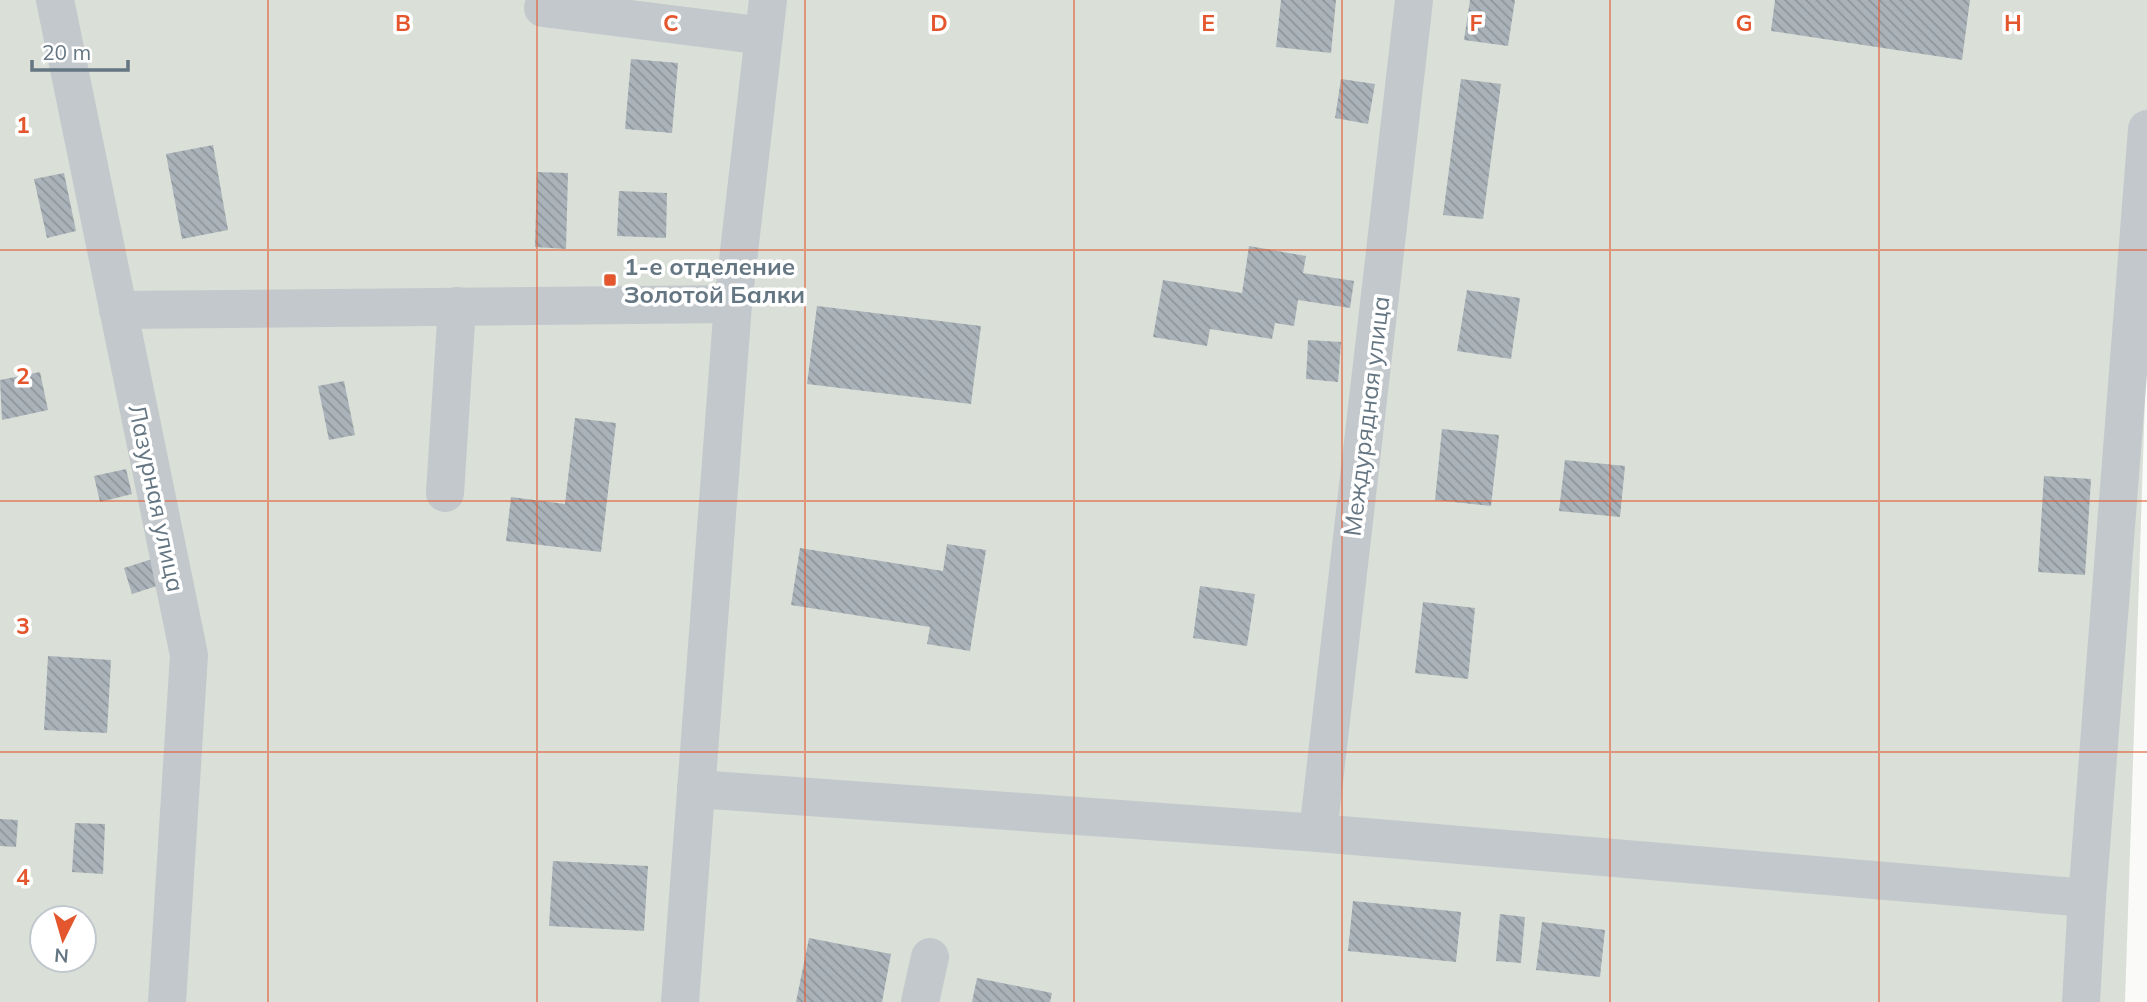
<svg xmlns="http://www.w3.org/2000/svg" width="2147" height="1002" font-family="Mulish,sans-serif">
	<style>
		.green { fill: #dadfd7; fill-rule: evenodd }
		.building { fill: url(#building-back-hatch) }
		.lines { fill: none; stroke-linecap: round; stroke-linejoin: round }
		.minor { stroke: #c3c8cc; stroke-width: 38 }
		.grid { fill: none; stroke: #e4572e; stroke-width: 2; stroke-opacity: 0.55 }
		.poi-dot { fill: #e4572e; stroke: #fff; stroke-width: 2.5 }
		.labels { text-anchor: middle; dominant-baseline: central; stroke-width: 7; stroke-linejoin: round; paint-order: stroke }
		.poi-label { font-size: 24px; font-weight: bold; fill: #657683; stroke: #fff; text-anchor: start }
		.street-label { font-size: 24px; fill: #657683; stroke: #fff }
		.grid-label { font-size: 23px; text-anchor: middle; font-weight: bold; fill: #e4572e; stroke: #fff; stroke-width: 7; stroke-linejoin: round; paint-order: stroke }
	</style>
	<defs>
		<pattern id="building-back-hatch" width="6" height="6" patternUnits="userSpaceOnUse" patternTransform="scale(1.75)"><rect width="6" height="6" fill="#aab3b9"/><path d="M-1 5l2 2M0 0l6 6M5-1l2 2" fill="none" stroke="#8e969c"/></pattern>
	</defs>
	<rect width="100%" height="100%" fill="#fafaf8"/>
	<!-- green -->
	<path class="green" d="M0 0H2147V339L2125 1002H0ZM42 918H84V960H42Z"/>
	<!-- building -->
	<g class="building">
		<polygon points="1281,0 1336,0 1331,53 1276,47"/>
		<polygon points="1470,0 1515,0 1508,46 1464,40"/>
		<polygon points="1775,0 1970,0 1962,60 1771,31"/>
		<polygon points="631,59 678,63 672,133 625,129"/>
		<polygon points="1341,79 1375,84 1368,124 1335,118"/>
		<polygon points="1461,79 1501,84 1483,219 1443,215"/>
		<polygon points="213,145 228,230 182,239 166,154"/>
		<polygon points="537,172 568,173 566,249 535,247"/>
		<polygon points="64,173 76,231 47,238 34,179"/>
		<polygon points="619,191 667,193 666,238 617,236"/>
		<polygon points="1249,246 1306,256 1303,273 1354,281 1350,308 1298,300 1294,326 1275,323 1272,339 1210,329 1207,346 1153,337 1163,280 1242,293"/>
		<polygon points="1467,290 1520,298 1511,359 1457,351"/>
		<polygon points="817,306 981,326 971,404 807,384"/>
		<polygon points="1308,340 1341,342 1338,382 1306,379"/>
		<polygon points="40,372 48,410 2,420 0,380"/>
		<polygon points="344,381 355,435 329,440 318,386"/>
		<polygon points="575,418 616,423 601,552 506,541 511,497 565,504"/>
		<polygon points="1442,429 1499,435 1491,506 1435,500"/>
		<polygon points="1565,460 1625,466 1620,517 1559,511"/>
		<polygon points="126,469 132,494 100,502 94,476"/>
		<polygon points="2044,476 2091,479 2085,575 2038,572"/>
		<polygon points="947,544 986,550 970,651 927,644 930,627 791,605 800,548 943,571"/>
		<polygon points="152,559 160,585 132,594 124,568"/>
		<polygon points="1200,586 1255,594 1247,646 1193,638"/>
		<polygon points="1423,602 1475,608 1468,679 1415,673"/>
		<polygon points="48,656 111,660 107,733 44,730"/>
		<polygon points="0,819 18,820 16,847 0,846"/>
		<polygon points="75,823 105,824 103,874 72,872"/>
		<polygon points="553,861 648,866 644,931 549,926"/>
		<polygon points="1353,901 1461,912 1456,962 1348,951"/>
		<polygon points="1500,914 1525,917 1521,963 1496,961"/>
		<polygon points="1542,922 1605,930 1600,977 1536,970"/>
		<polygon points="809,938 891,954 882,1002 796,1002"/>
		<polygon points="977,978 1052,993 1050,1002 972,1002"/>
	</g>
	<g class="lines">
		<!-- minor -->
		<g class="minor">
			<polyline points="55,0 189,655 167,1002"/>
			<polyline points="543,8 764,36"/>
			<polyline points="118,310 733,304"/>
			<polyline points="445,493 457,306"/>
			<polyline points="696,789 1318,833 2087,898"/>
			<polyline points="1318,833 1414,0"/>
			<polyline points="680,1002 733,304 768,0"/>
			<polyline points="920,1002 930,957"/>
			<polyline points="2081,1002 2087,898 2147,129"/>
		</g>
	</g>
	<!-- grid -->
	<path class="grid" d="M268 0V1002M537 0V1002M805 0V1002M1074 0V1002M1342 0V1002M1610 0V1002M1879 0V1002M0 250H2147M0 501H2147M0 752H2147"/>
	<!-- markers -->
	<rect class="poi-dot" x="603" y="273" width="14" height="14" rx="3.5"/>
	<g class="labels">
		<!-- poi labels -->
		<g class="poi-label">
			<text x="624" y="266">1-е отделение<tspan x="624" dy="28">Золотой Балки</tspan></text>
		</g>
		<!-- street labels -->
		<g class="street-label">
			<text transform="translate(1366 416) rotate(-83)">Междурядная улица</text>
			<text transform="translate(157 498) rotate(78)">Лазурная улица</text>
		</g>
	</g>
	<g class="grid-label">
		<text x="403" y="31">B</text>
		<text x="671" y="31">C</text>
		<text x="939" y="31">D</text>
		<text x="1208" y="31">E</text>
		<text x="1476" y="31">F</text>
		<text x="1744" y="31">G</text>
		<text x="2013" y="31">H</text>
		<text x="23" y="133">1</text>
		<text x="23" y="384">2</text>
		<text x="23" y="634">3</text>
		<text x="23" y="885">4</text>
	</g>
	<!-- north arrow -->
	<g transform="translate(63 939) rotate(185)"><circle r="33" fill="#ffffff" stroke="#c1c8cd" stroke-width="2"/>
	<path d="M0-5L12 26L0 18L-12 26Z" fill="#e4572e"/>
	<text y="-10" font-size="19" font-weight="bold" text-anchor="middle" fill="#657683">N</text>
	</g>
	<!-- scale -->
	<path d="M32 60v10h96v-10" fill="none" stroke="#657683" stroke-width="3.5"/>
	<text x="42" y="60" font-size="21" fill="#657683" stroke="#ffffff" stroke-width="5" paint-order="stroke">20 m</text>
</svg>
